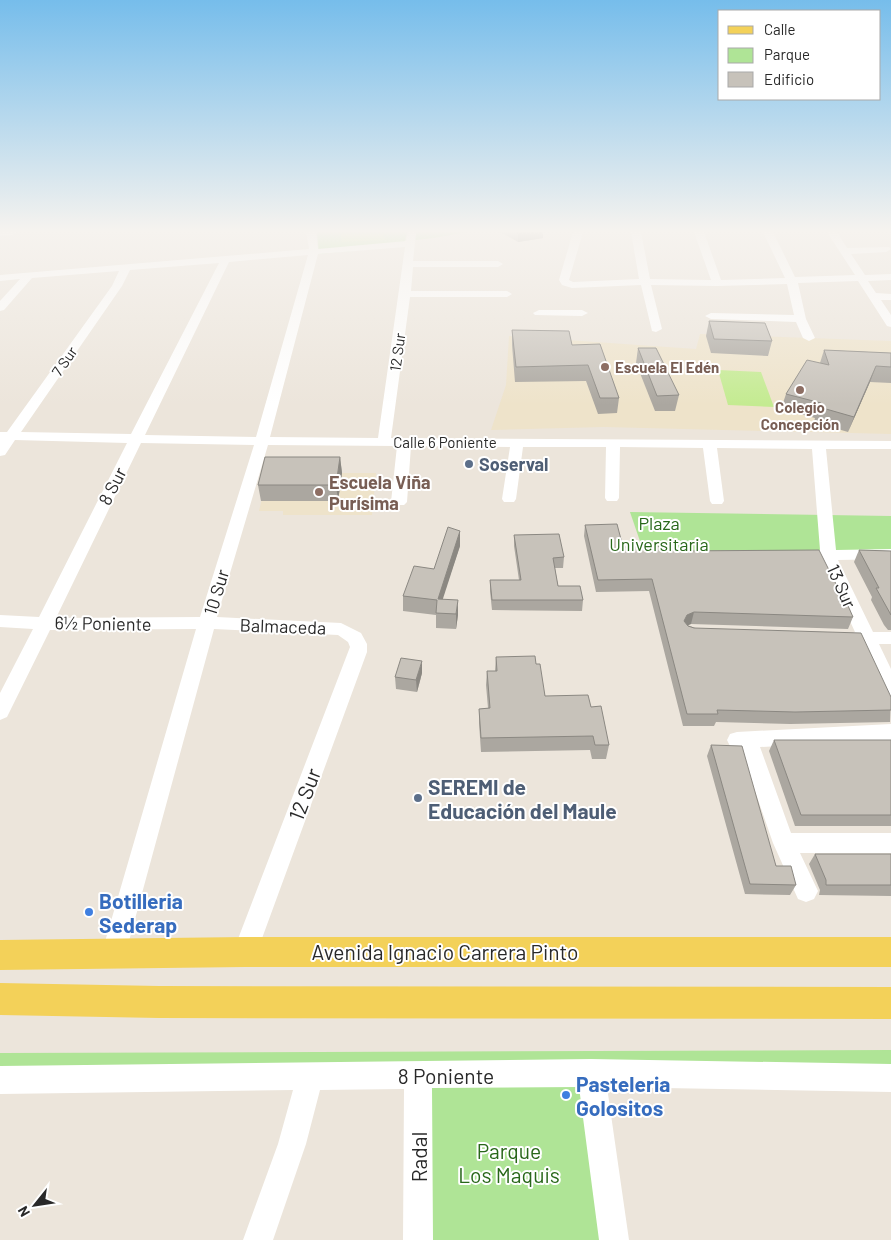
<svg xmlns="http://www.w3.org/2000/svg" width="891" height="1240" font-family="Barlow,sans-serif">
	<style>
		.education { fill: #eee3ca }
		.green { fill: #afe496 }
		.pitch { fill: #c4eb91 }
		.lines { fill: none; stroke-linecap: round; stroke-linejoin: round }
		.minor { fill: #fff; fill-rule: evenodd }
		.major { fill: #f3d159; fill-rule: evenodd }
		.wall { fill: #aba7a0 }
		.shaded-wall { fill: #8b8882 }
		.building { fill: #c7c2ba; stroke: #8b8882 }
		.education-dot { fill: #8d6e63; stroke: #fff; stroke-width: 2 }
		.service-dot { fill: #5c6f8a; stroke: #fff; stroke-width: 2 }
		.shop-dot { fill: #3f7fe0; stroke: #fff; stroke-width: 2 }
		.labels { text-anchor: middle; dominant-baseline: central; stroke-width: 4; stroke-linejoin: round; paint-order: stroke }
		.far-street-label { font-size: 15px; fill: #292929; stroke: #fff }
		.far-education-label { font-size: 15px; font-weight: bold; fill: #785e54; stroke: #fff; text-anchor: start }
		.service-label { font-size: 18px; font-weight: bold; fill: #4e5e75; stroke: #fff; text-anchor: start }
		.education-label { font-size: 18px; font-weight: bold; fill: #785e54; stroke: #fff; text-anchor: start }
		.street-label { font-size: 18px; fill: #292929; stroke: #fff }
		.park-label { font-size: 18px; fill: #286719; stroke: #fff }
		.near-service-label { font-size: 21px; font-weight: bold; fill: #4e5e75; stroke: #fff; text-anchor: start }
		.near-street-label { font-size: 21px; fill: #292929; stroke: #fff }
		.near-shop-label { font-size: 21px; font-weight: bold; fill: #366cbe; stroke: #fff; text-anchor: start }
		.near-park-label { font-size: 21px; fill: #286719; stroke: #fff }
	</style>
	<rect width="100%" height="100%" fill="#ece5db"/>
	<!-- education -->
	<g class="education">
		<polygon points="700,334 891,341 891,434 604,427 491,430 506,385 509,336 696,349"/>
		<polygon points="268,473 376,473 372,515 283,515 283,511 259,511"/>
	</g>
	<!-- green -->
	<g class="green">
		<polygon points="317,232 407,232 404,246 319,254"/>
		<polygon points="416,232 466,232 434,238 415,240"/>
		<polygon points="630,512 891,516 891,551 644,553"/>
		<polygon points="891,1050 891,1065 0,1071 0,1053"/>
		<polygon points="581,1082 602,1240 426,1240 425,1083"/>
	</g>
	<!-- pitch -->
	<g class="pitch">
		<polygon points="340,232 382,232 385,240 342,242"/>
		<polygon points="718,370 761,372 774,407 728,405"/>
	</g>
	<g class="lines">
		<!-- minor -->
		<g class="minor">
			<polygon points="0,232 17,232 12,235 0,236"/>
			<path d="M306 232H316L318 249 406 241 408 232H414L416 234 413 261H498L503 264 498 267H413L411 291H507L512 294 507 297H410L391 438 891 441V449H826L836 550 891 549V559L838 560 873 632H891V644H879L891 669V696L884 694 861 644 851 642 848 638 851 634 855 632 822 560 813 559 811 555 813 551 820 550 812 449 717 448 724 501 722 504H712L710 501 703 448 620 447 619 498 617 501H607L605 498 606 447H523L516 499 514 502H504L502 499 510 447 411 446 407 502 404 505H394L391 502 397 446 268 445 217 617 341 623 361 633 367 644V652L257 952 254 960 245 964 236 960 233 952 350 647 348 642 338 635 214 629 126 952 123 960 114 964 105 960 102 952 196 629 50 630 7 717 0 720V693L33 629 0 627V615L39 617 127 443 15 440 5 455 0 456V432H7L112 286 119 271 32 278 4 310 0 311V301L20 279 0 281V275L309 249ZM405 247 378 438 270 437 318 254ZM308 255 256 437 145 435 229 262ZM219 263 131 434 21 432 122 286 130 270ZM141 443 254 445 200 617 56 618Z"/>
			<polygon points="573,232 583,232 569,280 573,282 639,279 631,232 641,232 650,279 711,280 694,232 704,232 721,280 785,278 763,232 773,232 795,277 855,275 827,232 837,232 847,248 889,247 891,249 886,252 851,254 865,275 891,274 891,280 868,281 876,293 891,294 891,300 881,300 891,315 891,327 887,326 858,281 798,283 806,319 815,338 809,341 803,338 796,322 711,319 705,316 711,313 794,315 787,284 717,286 651,285 662,329 656,332 652,331 641,285 572,288 562,285 559,280"/>
			<polygon points="539,310 582,310 588,313 582,316 535,315 533,313"/>
			<polygon points="891,724 891,740 760,747 791,833 891,833 891,853 800,853 818,891 814,899 806,902 798,899 773,843 740,748 730,746 727,740 730,734 737,732"/>
			<polygon points="591,1059 891,1064 891,1092 607,1087 629,1240 599,1240 579,1087 432,1088 433,1240 403,1240 404,1089 320,1090 306,1144 273,1240 243,1240 278,1144 293,1090 0,1094 0,1066"/>
		</g>
		<!-- major -->
		<g class="major">
			<polygon points="245,937 891,937 891,967 245,967 0,970 0,940"/>
			<polygon points="0,983 159,986 891,987 891,1019 159,1018 0,1015"/>
		</g>
	</g>
	<!-- wall -->
	<g class="wall">
		<polygon points="500,232 543,232 543,238 518,242"/>
		<polygon points="709,321 772,341 768,356 711,353 706,336"/>
		<polygon points="512,330 572,345 619,398 617,413 598,414 586,381 515,382 512,345"/>
		<polygon points="638,348 679,395 675,411 655,411 636,363"/>
		<polygon points="824,350 891,353 891,383 870,382 848,432 814,422 815,418 781,409 786,394 820,363"/>
		<polygon points="340,457 342,473 338,501 261,501 258,485"/>
		<polygon points="585,525 623,547 672,551 839,590 853,617 848,629 691,624 687,625 891,697 890,722 790,724 716,722 714,726 683,726 649,591 596,592 584,536"/>
		<polygon points="460,531 460,546 442,599 458,615 456,629 436,628 436,615 403,611 403,596 434,569"/>
		<polygon points="514,535 564,557 563,568 555,568 558,586 583,600 582,611 492,610 490,591 490,580 519,580 514,546"/>
		<polygon points="859,550 891,551 891,630 888,630 884,625 871,600 872,597 854,562"/>
		<polygon points="496,657 536,664 545,696 591,707 609,745 606,759 592,759 590,750 481,752 479,723 479,709 488,708 486,685 487,671 495,671"/>
		<polygon points="422,673 417,692 396,689 395,677"/>
		<polygon points="774,740 891,740 891,826 795,826 769,751"/>
		<polygon points="711,745 776,866 796,885 790,895 745,894 707,756"/>
		<polygon points="815,854 891,854 891,896 819,895 820,890 809,864"/>
	</g>
	<!-- shaded-wall -->
	<g class="shaded-wall">
		<polygon points="528,232 543,232 543,238 518,242 518,233"/>
		<polygon points="876,366 870,382 848,432 854,417"/>
		<polygon points="340,457 342,473 338,501 336,485"/>
		<polygon points="460,531 460,546 438,614 438,599"/>
		<polygon points="458,600 458,615 456,629 456,614"/>
		<polygon points="694,612 691,624 684,627 684,621 687,615"/>
		<polygon points="422,661 422,673 417,692 416,680"/>
	</g>
	<!-- building -->
	<g class="building">
		<polygon points="516,232 528,232 518,233"/>
		<polygon points="709,321 765,323 772,341 714,339"/>
		<polygon points="512,330 569,331 572,345 600,344 619,398 600,398 588,365 516,367"/>
		<polygon points="638,348 656,348 679,395 657,396"/>
		<polygon points="824,350 891,353 891,367 876,366 854,417 819,407 821,403 786,394 807,360 829,365"/>
		<polygon points="265,457 340,457 336,485 258,485"/>
		<polygon points="617,524 623,547 671,546 672,551 819,550 839,590 841,590 853,617 694,612 687,615 684,621 688,626 694,628 861,633 891,697 891,710 795,712 717,710 718,714 687,714 652,579 598,580 585,525"/>
		<polygon points="448,527 460,531 438,599 458,600 456,614 436,613 437,600 403,596 414,566 434,569"/>
		<polygon points="559,534 564,557 553,558 558,586 580,586 583,600 492,600 490,580 521,580 514,535"/>
		<polygon points="859,550 891,551 891,615 876,588 879,588"/>
		<polygon points="535,656 536,664 540,664 545,696 588,695 591,707 601,706 609,745 595,745 593,736 481,738 479,709 490,708 487,671 497,671 496,657"/>
		<polygon points="401,658 422,661 416,680 395,677"/>
		<polygon points="774,740 891,740 891,815 801,815"/>
		<polygon points="711,745 742,746 776,866 791,866 796,885 750,884"/>
		<polygon points="815,854 891,854 891,885 826,885 826,880"/>
	</g>
	<!-- sky -->
	<linearGradient id="sky" x2="0" y2="1"><stop stop-color="#76bdeb"/><stop offset="0.57" stop-color="#f6f3ef"/><stop offset="1" stop-color="#f6f3ef" stop-opacity="0"/></linearGradient>
	<rect width="891" height="405" fill="url(#sky)"/>
	<!-- markers -->
	<g class="education-dot">
		<circle cx="605" cy="367" r="5"/>
		<circle cx="800" cy="390" r="5"/>
		<circle cx="319" cy="492" r="5"/>
	</g>
	<g class="service-dot">
		<circle cx="469" cy="464" r="5"/>
		<circle cx="418" cy="798" r="5"/>
	</g>
	<g class="shop-dot">
		<circle cx="89" cy="912" r="5"/>
		<circle cx="566" cy="1095" r="5"/>
	</g>
	<g class="labels">
		<!-- far-street labels -->
		<g class="far-street-label">
			<text transform="translate(397 352) rotate(-82)">12 Sur</text>
			<text transform="translate(64 361) rotate(-55)">7 Sur</text>
			<text x="445" y="442">Calle 6 Poniente</text>
		</g>
		<!-- far-education labels -->
		<g class="far-education-label">
			<text x="615" y="367">Escuela El Edén</text>
			<text x="800" y="407" text-anchor="middle">Colegio<tspan x="800" dy="17">Concepción</tspan></text>
		</g>
		<!-- service labels -->
		<g class="service-label">
			<text x="479" y="464">Soserval</text>
		</g>
		<!-- education labels -->
		<g class="education-label">
			<text x="329" y="482">Escuela Viña<tspan x="329" dy="21">Purísima</tspan></text>
		</g>
		<!-- street labels -->
		<g class="street-label">
			<text transform="translate(112 486) rotate(-63)">8 Sur</text>
			<text transform="translate(842 586) rotate(66)">13 Sur</text>
			<text transform="translate(216 592) rotate(-73)">10 Sur</text>
			<text transform="translate(103 623) rotate(1)">6½ Poniente</text>
			<text transform="translate(283 626) rotate(2)">Balmaceda</text>
		</g>
		<!-- park labels -->
		<g class="park-label">
			<text x="659" y="523">Plaza<tspan x="659" dy="21">Universitaria</tspan></text>
		</g>
		<!-- near-service labels -->
		<g class="near-service-label">
			<text x="428" y="786">SEREMI de<tspan x="428" dy="24">Educación del Maule</tspan></text>
		</g>
		<!-- near-street labels -->
		<g class="near-street-label">
			<text transform="translate(304 794) rotate(-69)">12 Sur</text>
			<text x="445" y="951">Avenida Ignacio Carrera Pinto</text>
			<text x="446" y="1075">8 Poniente</text>
			<text transform="translate(418 1157) rotate(-90)">Radal</text>
		</g>
		<!-- near-shop labels -->
		<g class="near-shop-label">
			<text x="99" y="900">Botilleria<tspan x="99" dy="24">Sederap</tspan></text>
			<text x="576" y="1083">Pasteleria<tspan x="576" dy="24">Golositos</tspan></text>
		</g>
		<!-- near-park labels -->
		<g class="near-park-label">
			<text x="509" y="1150">Parque<tspan x="509" dy="24">Los Maquis</tspan></text>
		</g>
	</g>
	<!-- legend -->
	<rect x="718" y="10" width="162" height="90" fill="#ffffff" stroke="#a9a9a9"/>
	<rect x="728" y="26" width="25" height="8" fill="#f3d159" stroke="#a9a9a9"/>
	<text x="764" y="35" font-size="15" fill="#292929">Calle</text>
	<rect x="728" y="48" width="25" height="15" fill="#afe496" stroke="#a9a9a9"/>
	<text x="764" y="60" font-size="15" fill="#292929">Parque</text>
	<rect x="728" y="72" width="25" height="15" fill="#c7c2ba" stroke="#a9a9a9"/>
	<text x="764" y="85" font-size="15" fill="#292929">Edificio</text>
	<!-- north arrow -->
	<g transform="translate(35 1205) rotate(240)" stroke="#ffffff" stroke-width="4" paint-order="stroke">
	<path d="M0-4L9 19L0 12L-9 19Z" fill="#292929"/>
	<text y="-8" font-size="14" font-weight="bold" text-anchor="middle" fill="#292929">N</text>
	</g>
</svg>
